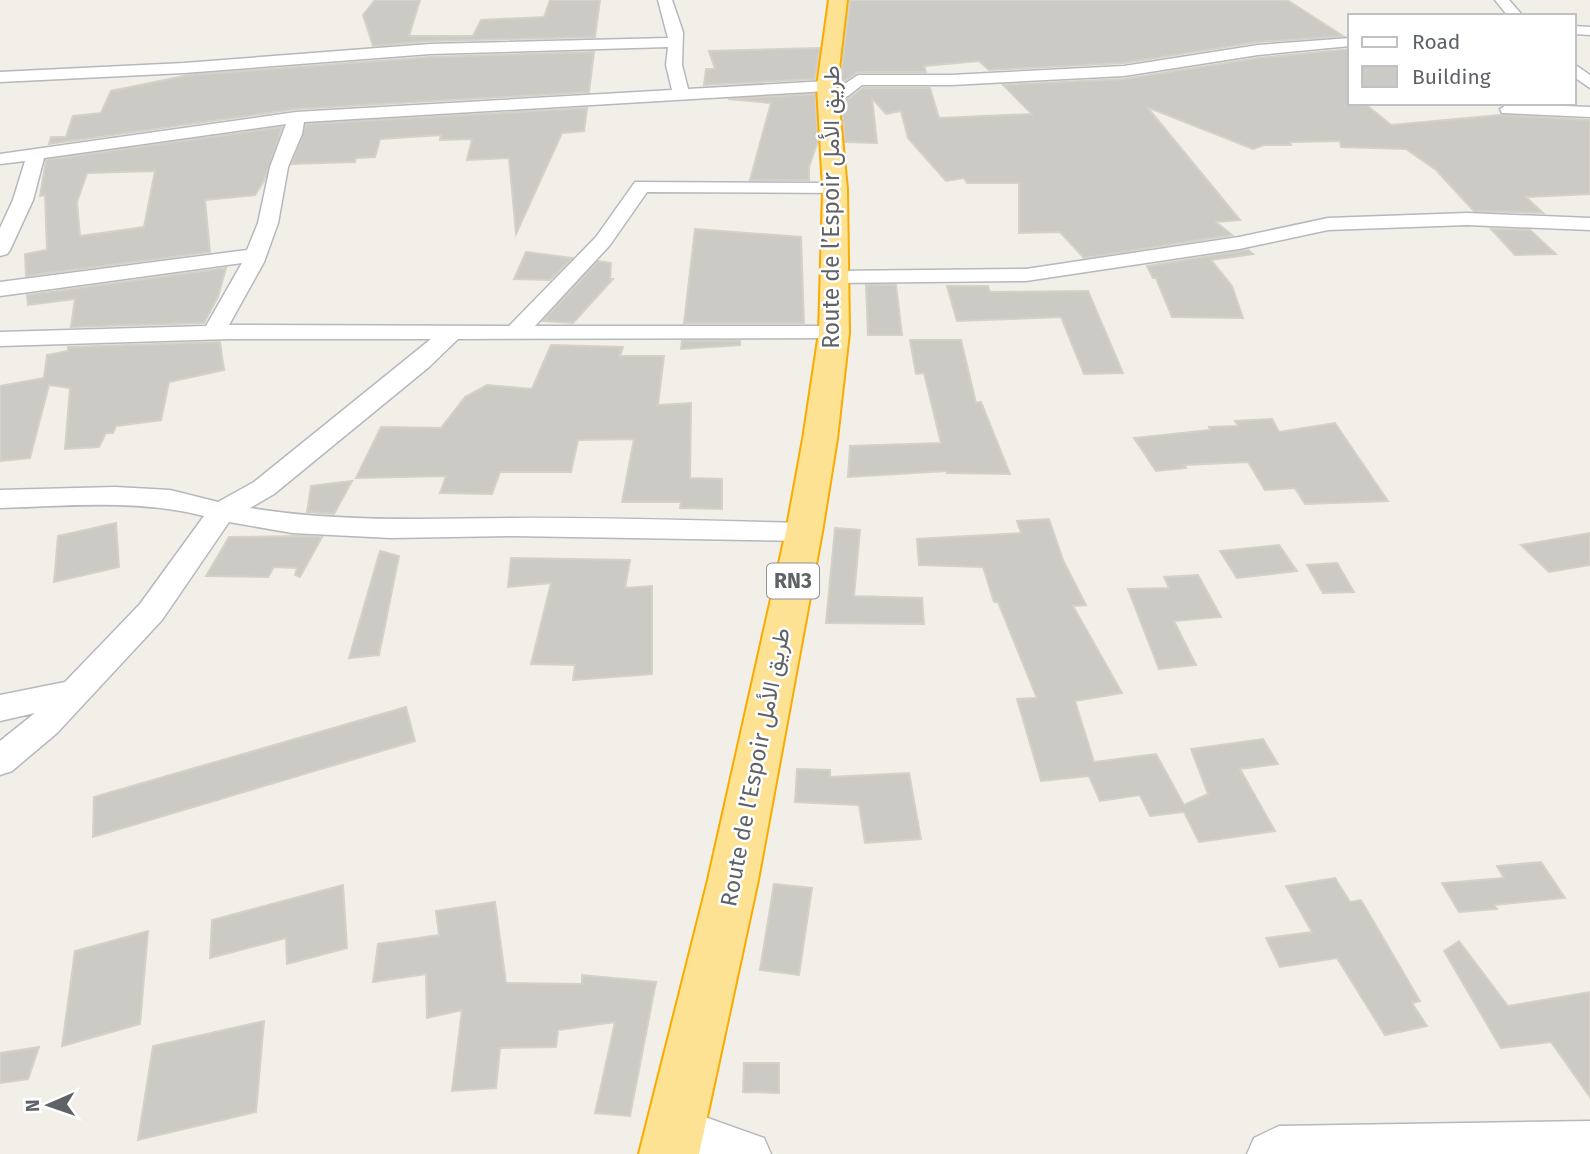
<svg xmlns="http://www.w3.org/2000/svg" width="1590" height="1154" font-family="'Fira Sans',Vazirmatn,sans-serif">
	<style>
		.building { fill: #cccac5; stroke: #d6d1c6; stroke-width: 2; fill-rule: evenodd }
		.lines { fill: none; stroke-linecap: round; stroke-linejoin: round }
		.street-casing { stroke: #b5b8bc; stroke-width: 3 }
		.highway-casing { stroke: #f9ab00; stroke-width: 4 }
		.street { fill: #fff; fill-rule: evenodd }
		.highway { fill: #fde293; fill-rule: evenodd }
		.labels { text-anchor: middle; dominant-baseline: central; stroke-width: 5; stroke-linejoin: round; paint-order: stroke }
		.shield { fill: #fff; stroke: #8f9295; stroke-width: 2 }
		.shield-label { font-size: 21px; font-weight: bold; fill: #5f6368 }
		.street-label { font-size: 23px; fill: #5f6368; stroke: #fff }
	</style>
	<rect width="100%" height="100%" fill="#f1efe8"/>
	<!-- building -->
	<g class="building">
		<polygon points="375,0 420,0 409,36 473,36 481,20 544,17 550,0 600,0 595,37 430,41 373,46 363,15"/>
		<polygon points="850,0 1287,0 1343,36 1258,42 1124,63 989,70 979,61 924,66 926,72 858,72 840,84"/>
		<polygon points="820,48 815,79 704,85 706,69 715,69 709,51"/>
		<polygon points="1350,49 1350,103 1364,103 1391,125 1500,115 1590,120 1590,194 1526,197 1543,213 1474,211 1436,170 1406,149 1341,147 1340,141 1290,142 1291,145 1264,145 1253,149 1147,107 1240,220 1216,222 1232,235 1084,258 1060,232 1019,233 1019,183 967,183 964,178 946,181 908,138 901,111 886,114 872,98 877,143 845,142 841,100 850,98 863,88 930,88 939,118 1032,114 1003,85 1124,79 1258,58"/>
		<polygon points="594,52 589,92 296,109 49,144 51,137 66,137 73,116 101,113 111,91 189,75 430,57"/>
		<polygon points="815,94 818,141 809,167 809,180 750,180 771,103 728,99"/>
		<polygon points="587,108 584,131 562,133 516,234 509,158 467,160 472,139 440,140 441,135 380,139 375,157 356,158 355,162 292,164 306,124"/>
		<path d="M282 127 264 181 255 195 205 200 210 252 26 276 25 254 47 250 45 195 40 196 46 160ZM155 171 144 227 80 236 77 202 87 173Z"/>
		<polygon points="695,229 801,237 804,323 684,323"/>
		<polygon points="1491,229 1530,230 1556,254 1515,255"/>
		<polygon points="1248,250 1253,254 1211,260 1232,286 1243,318 1172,317 1156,278 1153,278 1147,266"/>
		<polygon points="526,252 572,258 550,280 514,279"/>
		<polygon points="598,261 611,263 610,279 613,279 573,323 543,321"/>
		<polygon points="226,268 218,297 204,323 71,327 75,299 28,305 27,295"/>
		<polygon points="866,285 896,285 902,335 868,335"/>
		<polygon points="947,286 988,286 990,292 1088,291 1123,373 1084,374 1061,317 957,321"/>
		<polygon points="910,340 961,340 976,403 981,402 1010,474 947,473 947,471 848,477 850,446 941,443 924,373 916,374"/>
		<polygon points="682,341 740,341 740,345 681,349"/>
		<polygon points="220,342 224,370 169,382 161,420 116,426 113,433 106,433 99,447 65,449 70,388 49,385 30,458 0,461 0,386 44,378 47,355 68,351 68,347"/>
		<polygon points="551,345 623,347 620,356 664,356 658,405 691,403 690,478 722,479 722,509 680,508 681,502 622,502 634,439 578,440 571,472 500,472 492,494 440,493 446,476 356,478 381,427 441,428 465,397 487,385 532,389"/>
		<polygon points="1272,419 1279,432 1335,423 1388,501 1305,504 1295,488 1265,490 1248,462 1184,465 1186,468 1156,471 1134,438 1210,430 1209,427 1238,426 1235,421"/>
		<polygon points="352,481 334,514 307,512 311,486"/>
		<polygon points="1049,519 1063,560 1086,605 1073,606 1122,693 1075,701 1094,762 1156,754 1184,805 1208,794 1191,749 1263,739 1278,764 1240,769 1275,831 1199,842 1184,812 1150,816 1140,795 1100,801 1089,776 1041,781 1017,699 1037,698 998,602 994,602 983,567 919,565 917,539 1021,533 1017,521"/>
		<polygon points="116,523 119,567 54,582 58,536"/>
		<polygon points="835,528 860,530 854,596 922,598 924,624 826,623"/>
		<polygon points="1590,533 1590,565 1549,572 1521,545"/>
		<polygon points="229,537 302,536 322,537 300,577 295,575 297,568 274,567 268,577 206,576"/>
		<polygon points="1279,545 1297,571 1237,578 1220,551"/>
		<polygon points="380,551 399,556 379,655 349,658"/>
		<polygon points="511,558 630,560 625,588 652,586 652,674 573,680 575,665 531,664 551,583 508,587"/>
		<polygon points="1337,563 1354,592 1323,593 1307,565"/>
		<polygon points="1198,575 1221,617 1174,621 1196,665 1159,669 1128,589 1169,588 1164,577"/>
		<polygon points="406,707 415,741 93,837 94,797"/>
		<polygon points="797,769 830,770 830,777 909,773 921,839 865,843 859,805 795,802"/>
		<polygon points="1541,862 1565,898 1494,905 1497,909 1459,912 1442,883 1504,878 1497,866"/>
		<polygon points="1335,878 1350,902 1361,900 1420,1001 1412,1003 1427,1026 1385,1035 1337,958 1280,967 1266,938 1312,932 1286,886"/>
		<polygon points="774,884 812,888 799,975 760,970"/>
		<polygon points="343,885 347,948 287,964 286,938 210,958 212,920"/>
		<polygon points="495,902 506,983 582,984 582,975 656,982 630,1116 595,1113 615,1022 558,1030 556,1047 500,1048 496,1088 452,1091 462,1010 427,1018 426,974 373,982 378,944 439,935 436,911"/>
		<polygon points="148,931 140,1024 62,1046 75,951"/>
		<polygon points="1459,941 1508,1006 1590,992 1590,1097 1551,1042 1501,1048 1444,951"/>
		<polygon points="264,1021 256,1112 138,1140 153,1046"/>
		<polygon points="39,1047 28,1079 0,1083 0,1053"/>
		<polygon points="744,1063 779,1063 779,1093 743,1092"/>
	</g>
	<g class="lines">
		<!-- street casing -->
		<g class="street-casing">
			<g id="street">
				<path d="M658 0H672L683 32 682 65 688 89 827 81 835 86 827 91 304 122 302 134 288 167 278 223 264 262 229 325 509 326 596 237 635 182 835 183 845 189 842 193 647 192 610 245 535 326H834L842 328 846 333 842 338 458 339 429 367 274 494 250 508C336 522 423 519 510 518 608 517 706 521 804 523L814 526 818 532 814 538 804 541 513 536 391 538 292 533 229 522 162 620 57 733 12 771 0 775V741L35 713 0 721V695L65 682 140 604 204 516C138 499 69 506 0 508V490L115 487 170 490 218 502 254 482 431 339H229L0 346V332L206 326 242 263 0 296V282L247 250 258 223 270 167 286 124 44 158 33 200 10 250 7 254 0 256V228L13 200 25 161 0 164V154L296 112 672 90 666 65 668 47 430 54 184 73 0 82V72L184 63 430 44 668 38Z"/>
				<polygon points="1495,0 1509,0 1523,16 1508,16"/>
				<polygon points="1574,26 1590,27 1590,35 1574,34"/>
				<polygon points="1350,38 1350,46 1258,55 1124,76 951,85 862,85 848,96 827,101 819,96 821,93 837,89 858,75 951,75 1124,66 1258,45"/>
				<polygon points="1574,64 1590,75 1590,88 1574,77"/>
				<polygon points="1508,104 1590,107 1590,117 1502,113 1500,109"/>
				<polygon points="1467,213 1590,218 1590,230 1467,225 1328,230 1239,249 1026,281 835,283 827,282 824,277 827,272 835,271 1026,269 1239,237 1328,218"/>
				<polygon points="674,1106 764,1138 771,1154 684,1154 658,1144 652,1128 658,1112"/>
				<polygon points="1590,1121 1590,1154 1247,1154 1254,1138 1279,1126"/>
			</g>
		</g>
		<!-- highway casing -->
		<g class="highway-casing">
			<polygon id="highway" points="829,0 847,0 837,86 847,189 849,333 837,439 822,532 758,880 699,1154 639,1154 708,880 786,532 803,439 819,333 823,189 817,86"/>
		</g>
		<!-- street -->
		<use href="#street" class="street"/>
		<!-- highway -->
		<use href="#highway" class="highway"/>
	</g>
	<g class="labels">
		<!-- shield labels -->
		<rect class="shield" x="767" y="563.5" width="52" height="35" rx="5"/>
		<g class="shield-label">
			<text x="793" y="581">RN3</text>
		</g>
		<!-- street labels -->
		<g class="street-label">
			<text transform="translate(831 207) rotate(-90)">Route de l’Espoir طريق الأمل</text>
			<text transform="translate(755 767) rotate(-79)">Route de l’Espoir طريق الأمل</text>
		</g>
	</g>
	<!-- legend -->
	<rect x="1348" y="14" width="228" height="91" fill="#ffffff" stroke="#bfc1c3" stroke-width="2"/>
	<rect x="1362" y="37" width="35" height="10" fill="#ffffff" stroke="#bfc1c3" stroke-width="2"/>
	<text x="1412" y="49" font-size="21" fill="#5f6368">Road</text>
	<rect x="1362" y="66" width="35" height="21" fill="#cccac5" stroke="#bfc1c3" stroke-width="2"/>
	<text x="1412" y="84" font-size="21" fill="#5f6368">Building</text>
	<!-- north arrow -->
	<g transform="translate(49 1105) rotate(268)" stroke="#ffffff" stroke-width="5" paint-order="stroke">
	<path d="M0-5L12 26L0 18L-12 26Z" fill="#5f6368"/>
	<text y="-10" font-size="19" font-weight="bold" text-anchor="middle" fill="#5f6368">N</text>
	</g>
</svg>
